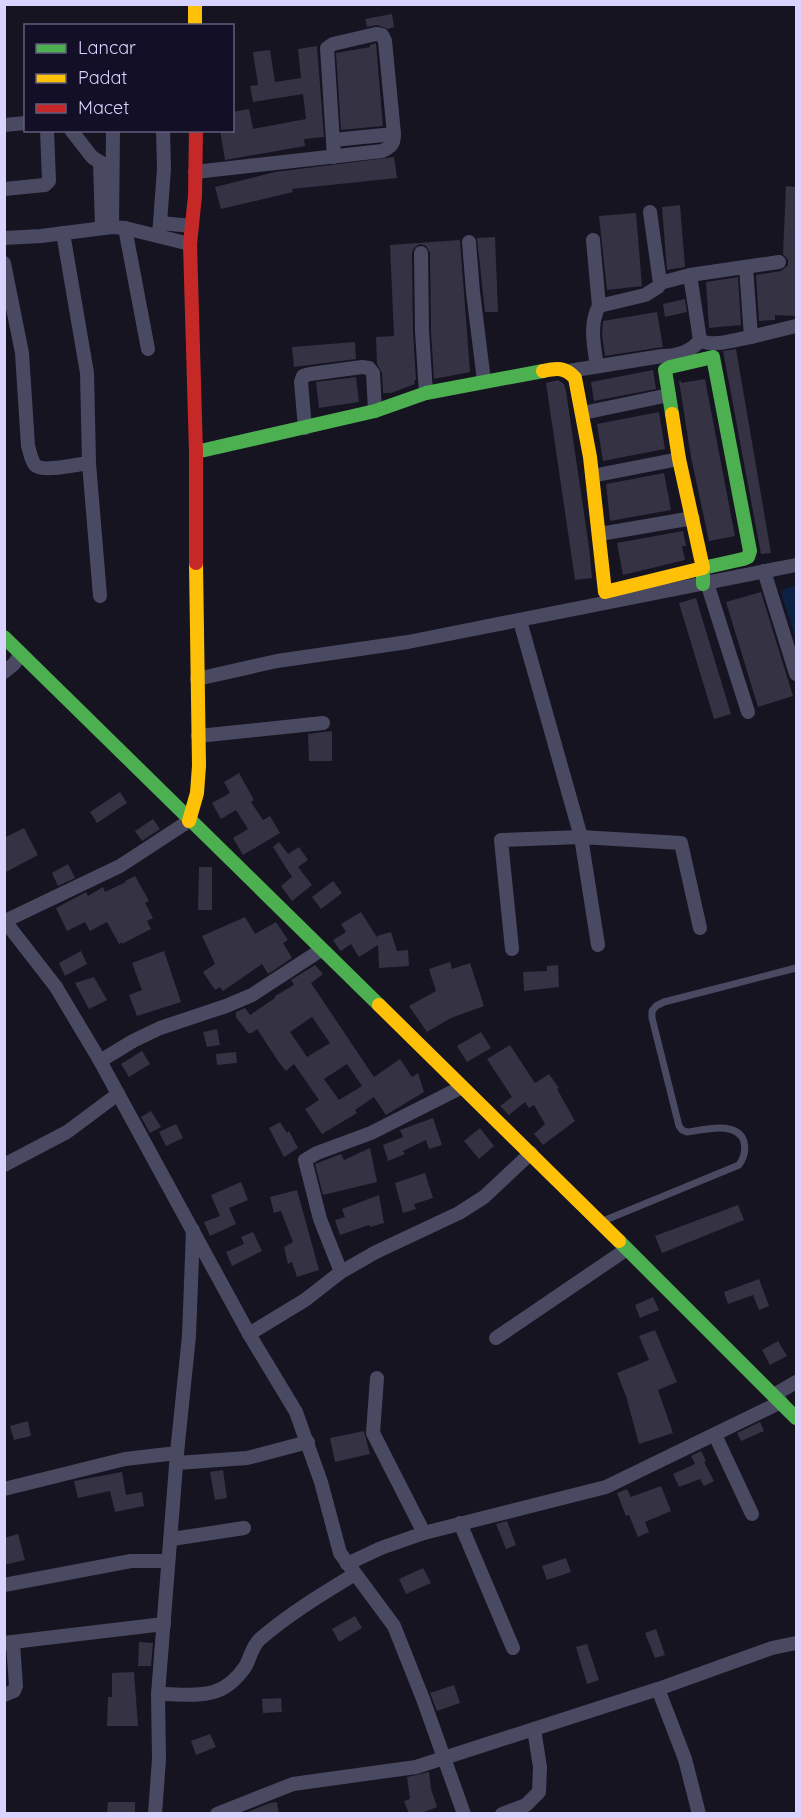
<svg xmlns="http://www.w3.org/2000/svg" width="801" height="1818" font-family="Quicksand,sans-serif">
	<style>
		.water { fill: #0d2144 }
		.building { fill: #343243; fill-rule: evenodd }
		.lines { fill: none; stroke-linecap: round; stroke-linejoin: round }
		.lane { stroke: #4a4962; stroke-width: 7 }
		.street { stroke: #4a4962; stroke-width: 14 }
		.fast { stroke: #4caf50; stroke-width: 14 }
		.slow { stroke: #ffc107; stroke-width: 14 }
		.jam { stroke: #c62828; stroke-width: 14 }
	</style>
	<rect width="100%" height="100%" fill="#161421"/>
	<!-- water -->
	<polygon class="water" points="796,586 796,639 781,592 786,588"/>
	<!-- building -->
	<g class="building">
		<polygon points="392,14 394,27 388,29 377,25 367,27 365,19"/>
		<polygon points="376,43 383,126 341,130 336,53 370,47 370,45"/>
		<polygon points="317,46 324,137 304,139 305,146 225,160 220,130 232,130 232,112 249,109 253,129 306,119 303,94 253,102 250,86 258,85 253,52 270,50 275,82 301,78 298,49"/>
		<polygon points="394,157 397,178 292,189 293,192 221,209 215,187 275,172"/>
		<polygon points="786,186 796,187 796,316 775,315 775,320 759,321 756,275 781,271 788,265 788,260 783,254"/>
		<polygon points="680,205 685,267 667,270 662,207"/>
		<polygon points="636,213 642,286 607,290 599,216"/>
		<polygon points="495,237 498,312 485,312 477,238"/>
		<polygon points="460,240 470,372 434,379 431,331 430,253 426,246 420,244 414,248 412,253 413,331 416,380 414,380 415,384 391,393 383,393 382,373 377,364 376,337 394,336 390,245"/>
		<polygon points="738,277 741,325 709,328 706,282"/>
		<polygon points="685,299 687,312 665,317 663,304"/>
		<polygon points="657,312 663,347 605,356 602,335 603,321"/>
		<polygon points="355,342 356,359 294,367 292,347"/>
		<polygon points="736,349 771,553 761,554 723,351"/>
		<polygon points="653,370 656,389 594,401 591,382"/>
		<polygon points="356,377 359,402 319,408 316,382"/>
		<polygon points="705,379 735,536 709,541 691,457 679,381 681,381 681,383"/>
		<polygon points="558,380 564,384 566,391 589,547 592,578 575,580 546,383"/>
		<polygon points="659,412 665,449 603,461 597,424"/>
		<polygon points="664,473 671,510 610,521 606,484"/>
		<polygon points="683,531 686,546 682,546 685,560 623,575 617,543"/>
		<polygon points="761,592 793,696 758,707 726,602"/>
		<polygon points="696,598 731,714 714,719 679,603"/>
		<polygon points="332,731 332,761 309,761 308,734"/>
		<polygon points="239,773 254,800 251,802 263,820 270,816 280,833 243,855 233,838 248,829 236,810 221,819 212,803 230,793 224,782"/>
		<polygon points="120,792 127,803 97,823 90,812"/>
		<polygon points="153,819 160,829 142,841 135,831"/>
		<polygon points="24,828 38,855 4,873 4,838"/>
		<polygon points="279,842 288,854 299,847 308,860 298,867 312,885 292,901 281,886 292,877 273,847"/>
		<polygon points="68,864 75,878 58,886 52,873"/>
		<polygon points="199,867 212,867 212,910 198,910"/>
		<polygon points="135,876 149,901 145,903 153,918 147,921 151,929 122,944 122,942 119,944 107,922 90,931 85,922 67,931 56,908 86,892 88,896 103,887 105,892 126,882 125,881"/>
		<polygon points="333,881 342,893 321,909 312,897"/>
		<polygon points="361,912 378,939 377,936 391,932 397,951 408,950 409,966 379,968 378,945 359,957 351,944 341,951 339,949 333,940 346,932 341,924"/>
		<polygon points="245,917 255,934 276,922 288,940 283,943 292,958 268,974 262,964 223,991 220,987 215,990 203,972 215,964 202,936"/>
		<polygon points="81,951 87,964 65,976 59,963"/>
		<polygon points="164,951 181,1002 137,1016 129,995 142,990 132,963"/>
		<polygon points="450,962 452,969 470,963 484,1006 451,1018 427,1032 409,1006 436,991 429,969"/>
		<path d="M315 965 323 974 311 983 374 1077 400 1059 412 1077 418 1073 424 1092 386 1115 374 1097 355 1110 357 1113 322 1134 305 1109 319 1100 294 1064 286 1071 278 1061 257 1029 252 1033H248L236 1017V1012L245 1008 250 1015 275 998V996L294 985 291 980ZM312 1017 330 1043 307 1057 290 1032ZM347 1064 362 1086 339 1100 324 1079Z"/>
		<polygon points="558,965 559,987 524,991 523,972 547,971 547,966"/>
		<polygon points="94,977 107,1000 89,1009 75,983"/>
		<polygon points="217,1029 220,1045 207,1047 203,1032"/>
		<polygon points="481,1032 491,1048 467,1062 457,1046"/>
		<polygon points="510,1045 535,1083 549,1074 559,1088 557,1089 575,1121 543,1145 534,1134 545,1124 534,1105 529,1108 525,1102 509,1115 500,1106 512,1097 487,1059"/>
		<polygon points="142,1051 150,1064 129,1077 121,1064"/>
		<polygon points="236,1052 237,1063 217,1065 216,1054"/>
		<polygon points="151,1111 161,1127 150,1133 141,1117"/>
		<polygon points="433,1118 442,1145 429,1149 426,1140 403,1151 405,1154 388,1161 383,1145 403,1137 400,1130"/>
		<polygon points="280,1122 287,1133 289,1131 298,1148 284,1157 269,1128"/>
		<polygon points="176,1124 183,1138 166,1146 159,1132"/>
		<polygon points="480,1128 494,1146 479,1159 464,1141"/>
		<polygon points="370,1148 377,1182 323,1195 315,1164 341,1154 344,1160"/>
		<polygon points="425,1173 433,1198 414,1204 416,1209 403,1213 395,1183"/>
		<polygon points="241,1182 248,1200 229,1208 236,1224 210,1236 204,1222 220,1216 211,1195"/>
		<polygon points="297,1190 319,1270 297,1277 292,1262 288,1264 284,1247 293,1242 281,1211 274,1213 270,1197"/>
		<polygon points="379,1195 384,1223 370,1227 369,1225 340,1235 335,1220 345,1217 342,1209"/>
		<polygon points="738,1205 744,1220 662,1253 655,1236"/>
		<polygon points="253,1232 262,1251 232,1266 226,1252 244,1244 241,1237"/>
		<polygon points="759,1279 769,1306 759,1310 753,1295 728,1304 724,1292"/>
		<polygon points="653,1297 659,1310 640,1318 635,1305"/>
		<polygon points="655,1330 677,1382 658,1390 673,1433 639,1444 626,1396 617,1373 649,1360 639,1336"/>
		<polygon points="778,1341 787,1356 770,1365 762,1350"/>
		<polygon points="28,1421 31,1436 14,1440 10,1426"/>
		<polygon points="760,1422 764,1431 741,1441 737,1433"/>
		<polygon points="364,1431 370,1454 335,1462 330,1438"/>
		<polygon points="701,1451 706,1461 704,1462 714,1481 704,1486 700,1479 679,1487 673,1474 695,1464 691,1456"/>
		<polygon points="223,1470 227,1498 215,1500 210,1472"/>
		<polygon points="122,1472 126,1495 142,1492 144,1506 115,1512 110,1491 78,1498 74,1481"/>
		<polygon points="661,1486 671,1511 645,1522 649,1532 638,1537 629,1515 626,1516 617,1493 627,1489 631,1497"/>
		<polygon points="507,1521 516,1545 506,1549 496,1524"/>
		<polygon points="18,1534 25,1560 4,1565 4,1538"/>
		<polygon points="566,1558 571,1572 547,1580 542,1566"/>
		<polygon points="423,1568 431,1583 406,1594 399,1579"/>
		<polygon points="355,1616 362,1628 339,1642 332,1629"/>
		<polygon points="656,1629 665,1655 655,1658 645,1633"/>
		<polygon points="139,1642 153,1643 151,1666 138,1666"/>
		<polygon points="587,1644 599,1680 587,1684 576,1647"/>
		<polygon points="134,1672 138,1726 107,1726 108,1697 112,1697 112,1673"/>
		<polygon points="454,1685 460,1703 437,1711 430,1693"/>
		<polygon points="281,1698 282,1712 263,1713 262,1699"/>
		<polygon points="210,1734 216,1747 196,1755 191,1741"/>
		<polygon points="429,1772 431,1789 437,1807 419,1814 409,1814 404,1801 410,1799 407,1777"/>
		<polygon points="108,1802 135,1802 135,1813 107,1812"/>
		<polygon points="277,1802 279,1814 243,1814 270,1803"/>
	</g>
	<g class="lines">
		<!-- lane -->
		<path class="lane" d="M603 1221 739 1165C744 1158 746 1151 744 1142 738 1120 704 1130 687 1132L682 1130 679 1126 652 1018V1011L656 1006 664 1002 796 968"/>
		<!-- street -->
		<g class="street">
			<polyline points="4,125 26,123"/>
			<polyline points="71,130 92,157 106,166"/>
			<polyline points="333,140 394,134"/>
			<polyline points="100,162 102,228"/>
			<path d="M195 172 382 151C391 147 394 144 394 134L385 41 382 35 376 34 333 44 327 48 334 157"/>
			<polyline points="4,189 45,185 49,181 47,130"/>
			<polyline points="160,223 192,226"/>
			<polyline points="112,227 113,130"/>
			<polyline points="125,228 148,349"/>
			<polyline points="159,236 164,169 163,130"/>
			<polyline points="4,238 41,236 112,227 125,228 190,244"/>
			<polyline points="593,240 599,306"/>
			<polyline points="469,242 473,292 484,381"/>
			<polyline points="421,253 422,331 426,393"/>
			<path d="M4 263 22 353 28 446C30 452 31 460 35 465 43 473 78 464 89 463L87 373 63 233"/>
			<path d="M690 275 700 340C712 348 737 339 751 337L746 267"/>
			<polyline points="660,283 690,275 779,262"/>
			<polyline points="751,337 796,326"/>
			<path d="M597 366C594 347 589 324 599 306L645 295 658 287 660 283 650 212"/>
			<path d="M569 371 662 356C676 356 691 352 700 340"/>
			<polyline points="583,413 669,395"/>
			<polyline points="305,428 301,382 303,376 310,374 362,367 369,368 373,373 375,411"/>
			<polyline points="89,463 100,596"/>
			<polyline points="592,476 679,459"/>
			<polyline points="600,534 693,518"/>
			<polyline points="764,571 796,674"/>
			<polyline points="707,583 748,712"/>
			<polyline points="4,672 14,664 21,654"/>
			<polyline points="197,679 277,661 408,642 796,565"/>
			<polyline points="198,736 323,723"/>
			<polyline points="4,920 56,987 99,1059 249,1334 296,1412 321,1482 340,1553 394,1626 423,1699 464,1814"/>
			<polyline points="5,921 120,866 189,821"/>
			<polyline points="598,945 581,837 681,843 700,928"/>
			<polyline points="512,949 501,840 581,837 520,621"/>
			<polyline points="100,1061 133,1041 160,1028 226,1006 252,995 321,950"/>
			<polyline points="4,1165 67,1132 118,1094"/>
			<polyline points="341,1272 320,1219 305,1160 317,1153 371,1133 462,1087"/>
			<polyline points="249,1334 305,1300 341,1272 376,1252 459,1213 484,1197 531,1153"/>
			<polyline points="496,1338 627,1249"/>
			<polyline points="377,1378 373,1433 424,1533"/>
			<polyline points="774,1395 796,1382"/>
			<polyline points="715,1435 752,1514"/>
			<polyline points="177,1463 247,1458 308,1442"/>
			<polyline points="4,1489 125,1459 177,1453"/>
			<polyline points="460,1523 513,1648"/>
			<polyline points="172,1539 244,1528"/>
			<polyline points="347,1564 381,1548 424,1533 606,1487 781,1402"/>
			<polyline points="4,1585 131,1561 168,1561"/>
			<polyline points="4,1643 164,1624"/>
			<polyline points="658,1689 685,1759 699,1814"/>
			<path d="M158 1694C196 1694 221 1702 245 1667 250 1659 252 1646 260 1639 289 1614 322 1594 355 1574"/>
			<polyline points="4,1695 14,1691 16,1686 13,1643"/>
			<polyline points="155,1814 159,1759 158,1694 177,1453 189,1336 193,1230"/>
			<polyline points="217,1814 293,1784 416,1767 658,1689 772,1648 796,1643"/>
			<polyline points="502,1814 526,1805 539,1792 540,1767 534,1729"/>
		</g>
		<!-- fast -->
		<g class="fast">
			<polyline points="672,414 665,370 670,367 713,357 750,551 748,557 743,559 703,568 703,584"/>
			<polyline points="196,452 375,411 426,393 543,371"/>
			<polyline points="4,637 379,1005"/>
			<polyline points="619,1241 796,1418"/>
		</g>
		<!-- slow -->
		<g class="slow">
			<polyline points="195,4 195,26"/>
			<path d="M543 371C557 368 565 367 575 378L590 457 605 592 703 568 679 459 672 414"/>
			<polyline points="189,821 197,793 199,766 196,563"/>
			<polyline points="379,1005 619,1241"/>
		</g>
		<!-- jam -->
		<polyline class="jam" points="196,130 195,196 190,244 196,452 196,563"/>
	</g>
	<!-- border -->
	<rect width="801" height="1818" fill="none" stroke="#d9d4ff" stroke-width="12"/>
	<!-- legend -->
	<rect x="24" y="24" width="210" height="108" fill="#130f26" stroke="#625e7d" stroke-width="1.5"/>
	<rect x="36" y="44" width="30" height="9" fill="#4caf50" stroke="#625e7d" stroke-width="1.5"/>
	<text x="78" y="54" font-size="18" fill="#d9d4ff">Lancar</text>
	<rect x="36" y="74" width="30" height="9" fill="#ffc107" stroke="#625e7d" stroke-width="1.5"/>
	<text x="78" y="84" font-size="18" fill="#d9d4ff">Padat</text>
	<rect x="36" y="104" width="30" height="9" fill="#c62828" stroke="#625e7d" stroke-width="1.5"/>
	<text x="78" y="114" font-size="18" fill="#d9d4ff">Macet</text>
</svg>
